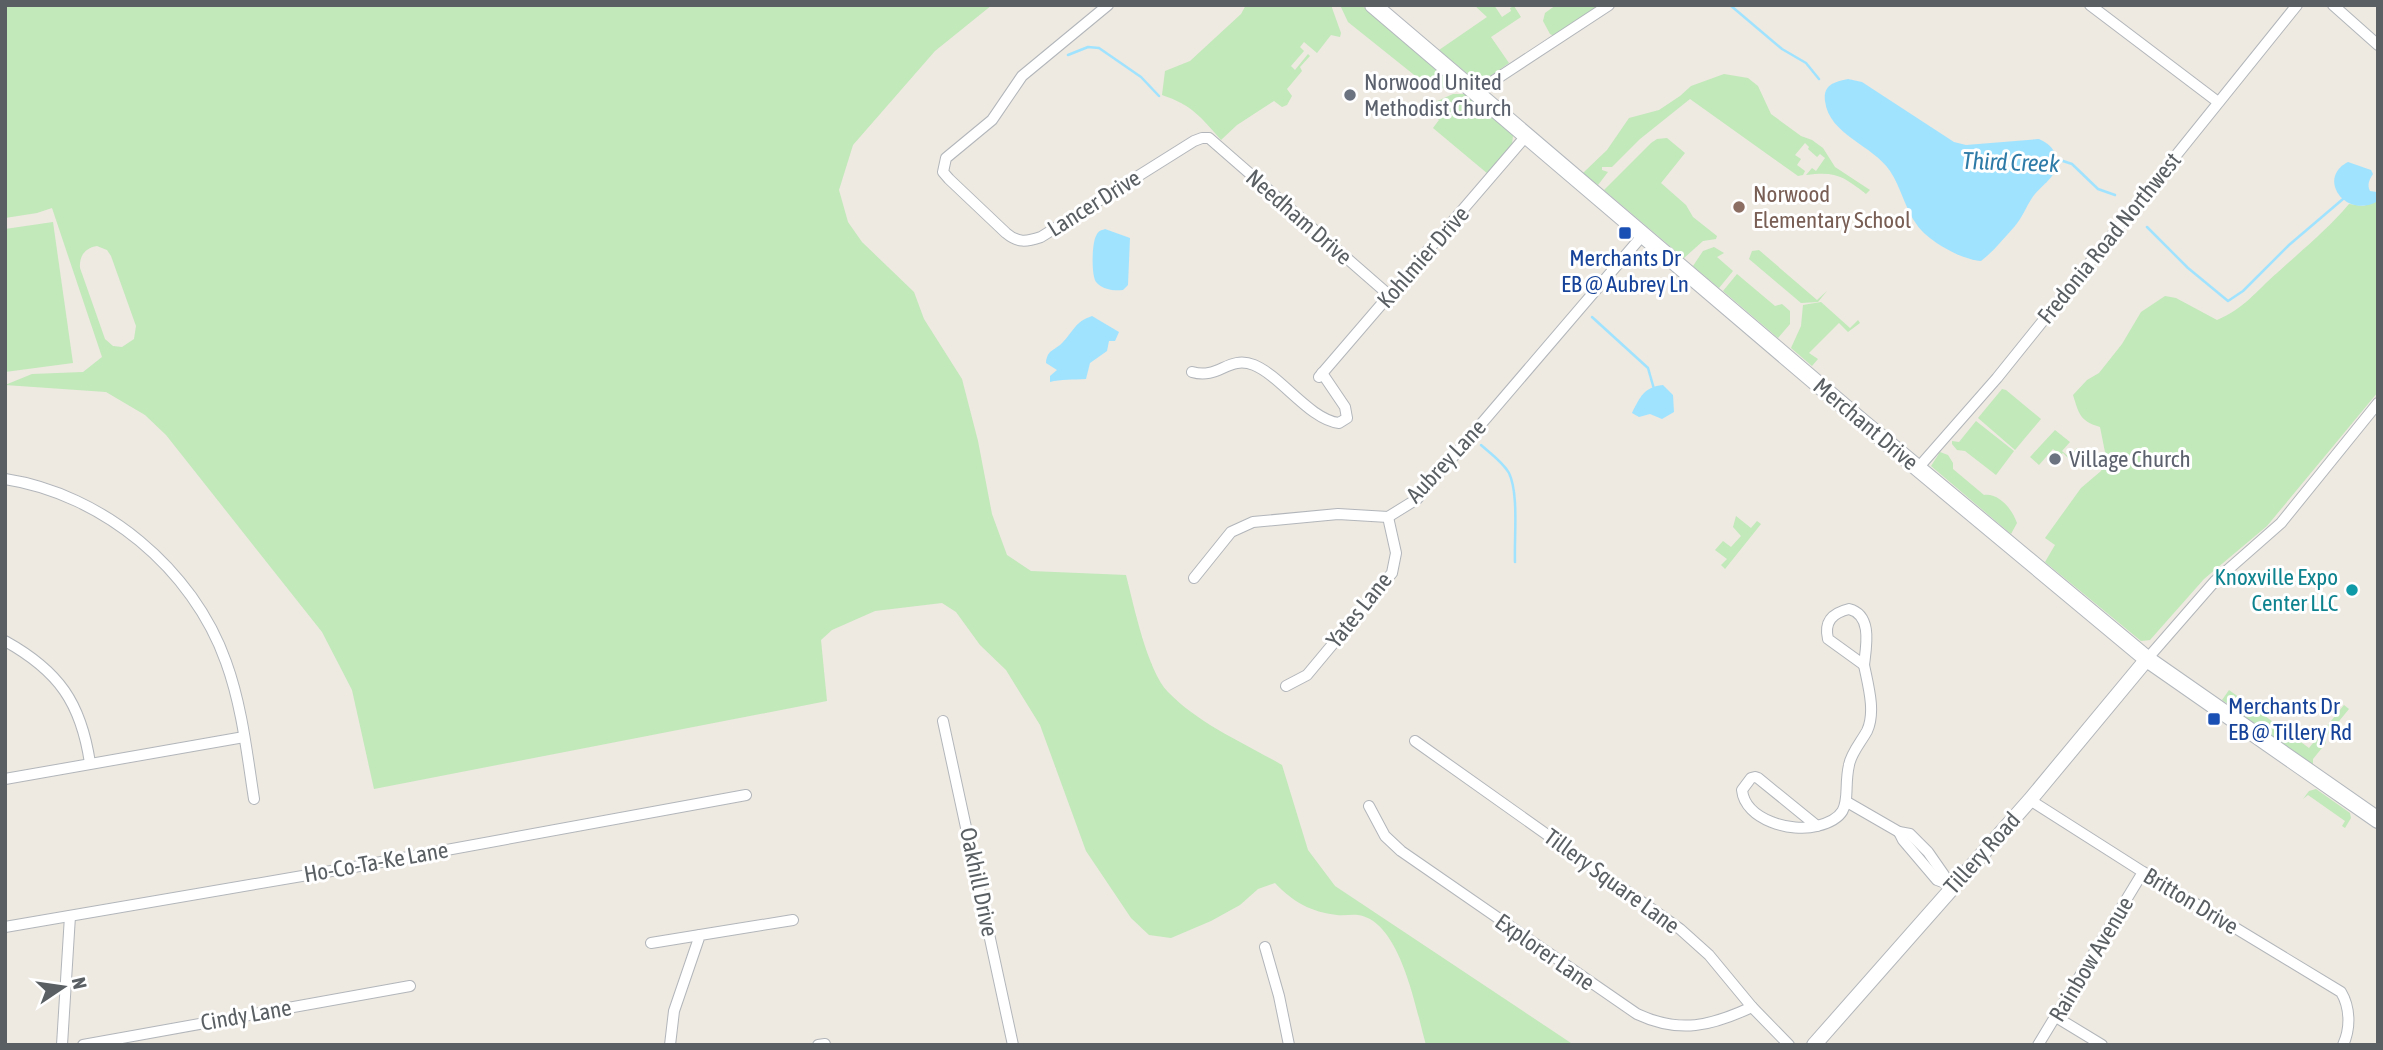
<svg xmlns="http://www.w3.org/2000/svg" width="2383" height="1050" font-family="'Asap Condensed',sans-serif">
	<style>
		.green { fill: #c1e9ba; fill-rule: evenodd }
		.water { fill: #a0e3ff }
		.lines { fill: none; stroke-linecap: round; stroke-linejoin: round }
		.stream { stroke: #a0e3ff; stroke-width: 2.5 }
		.minor-casing { stroke: #b2b6ba; stroke-width: 12 }
		.tertiary-casing { stroke: #b2b6ba; stroke-width: 16 }
		.secondary-casing { stroke: #b3b8bd; stroke-width: 18 }
		.minor { stroke: #fff; stroke-width: 10 }
		.tertiary { stroke: #fff; stroke-width: 14 }
		.secondary { stroke: #fff; stroke-width: 16 }
		.worship-dot { fill: #6b7280; stroke: #fff; stroke-width: 2.5 }
		.education-dot { fill: #8d6e63; stroke: #fff; stroke-width: 2.5 }
		.transit-dot { fill: #1a4fb4; stroke: #fff; stroke-width: 2.5 }
		.culture-dot { fill: #0f9aa8; stroke: #fff; stroke-width: 2.5 }
		.labels { text-anchor: middle; dominant-baseline: central; stroke-width: 6; stroke-linejoin: round; paint-order: stroke }
		.worship-label { font-size: 23px; fill: #5b616d; stroke: #fff; text-anchor: start }
		.education-label { font-size: 23px; fill: #785e54; stroke: #fff; text-anchor: start }
		.street-label { font-size: 23px; fill: #595f63; stroke: #fff }
		.transit-label { font-size: 23px; fill: #164399; stroke: #fff }
		.culture-label { font-size: 23px; fill: #0d838f; stroke: #fff; text-anchor: end }
		.water-label { font-size: 24px; font-style: italic; fill: #2f7ba8; stroke: #fff }
	</style>
	<rect width="100%" height="100%" fill="#eee9e1"/>
	<!-- green -->
	<g class="green">
		<path d="M5 5H992L935 51 853 145 839 190 848 222 862 242 914 292 924 319 962 379 978 441 992 514 1007 555 1031 571 1126 575C1134 606 1147 670 1168 692 1199 724 1244 743 1282 765L1308 850 1335 886 1574 1045H1426C1416 1010 1401 921 1358 915 1351 914 1344 916 1337 915 1311 912 1293 902 1275 883L1258 889 1240 905 1211 921 1171 938 1149 935 1131 918 1086 851 1040 725 1006 670 980 645 956 612 942 603 875 611 832 630 821 640 827 701 374 789 352 690 322 632 166 435 145 415 106 392 5 385 32 374 83 372 102 357 52 208 37 213 5 218ZM97 246 107 250 111 256 136 326 134 339 122 347 113 346 105 339 80 268C79 256 85 248 97 246Z"/>
		<path d="M1246 5H1331L1341 33 1340 37 1331 35 1317 53 1304 42 1300 47 1304 51 1291 66 1295 70 1308 54 1310 56 1300 67 1302 71 1287 89 1292 96 1287 105 1282 107 1274 101 1237 125 1221 140C1201 117 1192 105 1162 95L1165 71 1190 61 1241 14Z"/>
		<polygon points="1340,5 1361,5 1452,82 1451,86 1437,90 1428,86 1348,22"/>
		<polygon points="1474,5 1494,5 1502,17 1511,11 1510,8 1514,6 1521,17 1491,37 1509,63 1482,82 1475,80 1439,50 1487,17"/>
		<polygon points="1556,5 1597,5 1597,8 1554,36 1550,34 1543,21 1545,13"/>
		<path d="M1724 74 1748 78 1758 86 1771 114 1801 136 1812 140 1823 148 1835 167 1870 190 1866 194C1843 176 1836 171 1806 175L1812 168 1816 171 1825 158 1820 154 1817 157 1808 149 1809 147 1805 143 1795 155 1801 159 1797 165 1805 171 1803 175 1798 176 1690 99 1640 139 1612 167H1602V170L1608 172 1598 185 1583 173 1607 150 1629 118 1659 110 1680 96 1691 86Z"/>
		<polygon points="1453,94 1465,94 1513,135 1512,145 1488,174 1433,128 1439,120 1431,113 1433,103"/>
		<polygon points="1667,138 1685,153 1661,183 1686,205 1693,217 1717,236 1716,239 1703,241 1684,258 1604,190 1651,143 1657,139"/>
		<path d="M2378 201V392L2267 526 2204 579 2150 640 2141 641 2045 562 2055 545 2045 538 2081 488 2101 471 2106 457 2100 427C2080 421 2079 414 2073 395L2087 380 2099 373 2122 344 2141 312 2165 296 2176 298 2217 320C2244 309 2256 291 2277 273 2302 250 2327 230 2349 204L2363 206Z"/>
		<polygon points="53,222 73,363 5,372 5,229"/>
		<polygon points="1714,247 1724,253 1717,257 1733,271 1719,288 1693,266 1703,251"/>
		<polygon points="1759,250 1817,300 1827,291 1818,302 1801,303 1749,259 1752,251"/>
		<polygon points="1737,274 1775,306 1782,304 1790,311 1790,324 1778,338 1723,291"/>
		<polygon points="1821,302 1850,328 1858,320 1860,323 1848,332 1839,323 1809,353 1818,359 1812,366 1791,348 1801,326 1803,305"/>
		<polygon points="2002,389 2006,390 2041,419 2015,450 1978,418"/>
		<polygon points="1976,421 2014,451 1996,475 1965,451 1957,450 1952,444 1952,441 1959,442"/>
		<polygon points="2055,430 2070,442 2062,451 2069,457 2077,448 2080,454 2079,459 2073,463 2063,453 2060,455 2053,449 2039,465 2030,457"/>
		<path d="M1940 452 1948 455 1953 463V469L1984 495C1999 493 2012 509 2017 523L2011 534 1931 466Z"/>
		<polygon points="1736,516 1751,528 1757,521 1761,524 1725,569 1721,565 1727,559 1715,550 1723,541 1731,547 1741,536 1733,527"/>
		<polygon points="2229,690 2309,748 2344,705 2349,709 2326,737 2326,743 2313,759 2313,765 2222,700"/>
		<polygon points="2316,789 2350,813 2351,818 2345,828 2342,826 2345,821 2308,795 2303,799 2309,791"/>
	</g>
	<!-- water -->
	<g class="water">
		<path d="M1848 79 1862 82 1954 142 1966 145 2039 139C2049 143 2058 152 2057 164 2056 178 2039 187 2032 198 2026 207 2022 218 2015 226 2004 238 1994 251 1981 261 1962 260 1928 241 1917 225 1905 209 1901 187 1890 171 1873 145 1829 135 1825 101 1823 84 1835 82 1848 79Z"/>
		<path d="M2348 162 2371 170 2373 174C2369 180 2367 185 2370 191L2377 192 2378 201C2346 220 2316 178 2348 162Z"/>
		<path d="M1105 229 1130 238 1128 285 1123 290C1114 291 1103 290 1096 282 1091 275 1092 243 1096 236 1099 230 1100 231 1105 229Z"/>
		<path d="M1092 316 1119 332 1115 341H1109L1107 351 1090 363 1086 379C1073 380 1061 379 1050 382V376L1057 370 1046 363C1047 349 1055 351 1063 342 1075 329 1075 322 1092 316Z"/>
		<path d="M1663 385 1673 395 1674 412 1662 419 1650 414 1639 417 1632 413C1640 397 1644 387 1663 385Z"/>
	</g>
	<g class="lines">
		<!-- stream -->
		<g class="stream">
			<polyline points="1730,5 1782,49 1806,63 1819,79"/>
			<polyline points="1068,55 1088,47 1099,48 1141,77 1159,96"/>
			<polyline points="2057,159 2072,164 2098,189 2115,195"/>
			<polyline points="2147,227 2188,268 2228,301 2243,291 2289,245 2343,199"/>
			<polyline points="1592,317 1648,368 1654,389"/>
			<path d="M1481 445C1490 453 1503 462 1509 473 1519 494 1514 537 1515 562"/>
		</g>
		<!-- minor casing -->
		<g class="minor-casing">
			<g id="minor">
				<path d="M1108 5 1022 76 992 120 946 158 943 172 949 179 1006 233C1018 243 1026 242 1041 237L1194 141 1202 138H1209L1389 295"/>
				<polyline points="2090,5 2218,102"/>
				<polyline points="2333,5 2378,45"/>
				<polyline points="1475,93 1609,5"/>
				<path d="M1192 372C1219 380 1228 355 1254 365 1281 376 1310 420 1339 423L1347 418 1345 407 1322 373"/>
				<polyline points="1319,377 1526,136"/>
				<polyline points="1918,468 1997,378 2297,5"/>
				<path d="M5 479C103 494 193 569 226 662 242 706 247 754 254 799"/>
				<polyline points="1194,578 1231,532 1253,522 1338,514 1388,517 1417,499 1642,236"/>
				<path d="M1849 609C1873 615 1866 647 1864 665L1828 639C1824 622 1832 613 1849 609Z"/>
				<path d="M5 641C59 671 81 703 90 763"/>
				<polyline points="2147,659 2215,581 2281,523 2378,403"/>
				<polyline points="1286,686 1307,675 1392,573 1396,553 1388,517"/>
				<polyline points="943,721 1013,1045"/>
				<polyline points="1415,741 1680,929 1709,955 1752,1007 1789,1045"/>
				<path d="M1755 777 1758 778 1817 826C1792 833 1745 820 1742 790L1751 778Z"/>
				<polyline points="5,779 244,737"/>
				<path d="M2030 800 2143 872 2341 992C2350 1007 2351 1028 2343 1045"/>
				<polyline points="1847,802 1899,832 1910,834 1928,852 1944,875 1945,883 1950,889"/>
				<path d="M1369 806 1385 836 1401 851 1637 1014C1680 1034 1711 1026 1752 1007"/>
				<path d="M1817 826C1857 816 1842 795 1849 765 1851 753 1861 742 1867 731 1876 712 1868 685 1864 665"/>
				<polyline points="1899,832 1903,840 1937,880 1945,883"/>
				<polyline points="5,927 343,869 746,795"/>
				<polyline points="651,943 700,935"/>
				<polyline points="1265,947 1279,996 1289,1045"/>
				<polyline points="2056,1017 2102,1045"/>
				<polyline points="62,1045 70,916"/>
				<polyline points="83,1045 410,986"/>
				<polyline points="670,1045 674,1011 700,935 793,920"/>
				<polyline points="818,1045 825,1044"/>
				<polyline points="2038,1045 2143,872"/>
			</g>
		</g>
		<!-- tertiary casing -->
		<g class="tertiary-casing">
			<polyline id="tertiary" points="1814,1045 2030,800 2147,659"/>
		</g>
		<!-- secondary casing -->
		<g class="secondary-casing">
			<polyline id="secondary" points="1373,5 1860,420 2147,659 2378,820"/>
		</g>
		<!-- minor -->
		<use href="#minor" class="minor"/>
		<!-- tertiary -->
		<use href="#tertiary" class="tertiary"/>
		<!-- secondary -->
		<use href="#secondary" class="secondary"/>
	</g>
	<!-- markers -->
	<g class="worship-dot">
		<circle cx="1350" cy="95" r="7"/>
		<circle cx="2055" cy="459" r="7"/>
	</g>
	<circle class="education-dot" cx="1739" cy="207" r="7"/>
	<g class="transit-dot">
		<rect x="1618" y="226" width="14" height="14" rx="3.5"/>
		<rect x="2207" y="712" width="14" height="14" rx="3.5"/>
	</g>
	<circle class="culture-dot" cx="2352" cy="590" r="7"/>
	<g class="labels">
		<!-- worship labels -->
		<g class="worship-label">
			<text x="1364" y="82">Norwood United<tspan x="1364" dy="26">Methodist Church</tspan></text>
			<text x="2069" y="459">Village Church</text>
		</g>
		<!-- education labels -->
		<g class="education-label">
			<text x="1753" y="194">Norwood<tspan x="1753" dy="26">Elementary School</tspan></text>
		</g>
		<!-- street labels -->
		<g class="street-label">
			<text transform="translate(1094 203) rotate(-32)">Lancer Drive</text>
			<text transform="translate(1299 217) rotate(41)">Needham Drive</text>
			<text transform="translate(2109 238) rotate(-51)">Fredonia Road Northwest</text>
			<text transform="translate(1423 257) rotate(-49)">Kohlmier Drive</text>
			<text transform="translate(1866 424) rotate(40)">Merchant Drive</text>
			<text transform="translate(1446 461) rotate(-47)">Aubrey Lane</text>
			<text transform="translate(1359 610) rotate(-51)">Yates Lane</text>
			<text transform="translate(1982 853) rotate(-48)">Tillery Road</text>
			<text transform="translate(376 862) rotate(-10)">Ho-Co-Ta-Ke Lane</text>
			<text transform="translate(1612 881) rotate(36)">Tillery Square Lane</text>
			<text transform="translate(979 882) rotate(78)">Oakhill Drive</text>
			<text transform="translate(2191 901) rotate(31)">Britton Drive</text>
			<text transform="translate(1545 952) rotate(35)">Explorer Lane</text>
			<text transform="translate(2091 959) rotate(-59)">Rainbow Avenue</text>
			<text transform="translate(246 1015) rotate(-10)">Cindy Lane</text>
		</g>
		<!-- transit labels -->
		<g class="transit-label">
			<text x="1625" y="258">Merchants Dr<tspan x="1625" dy="26">EB @ Aubrey Ln</tspan></text>
			<text x="2228" y="706" text-anchor="start">Merchants Dr<tspan x="2228" dy="26">EB @ Tillery Rd</tspan></text>
		</g>
		<!-- culture labels -->
		<g class="culture-label">
			<text x="2338" y="577">Knoxville Expo<tspan x="2338" dy="26">Center LLC</tspan></text>
		</g>
		<!-- water labels -->
		<g class="water-label">
			<text transform="translate(2011 162) rotate(2)">Third Creek</text>
		</g>
	</g>
	<!-- border -->
	<rect width="2383" height="1050" fill="none" stroke="#595f63" stroke-width="14"/>
	<!-- north arrow -->
	<g transform="translate(63 987) rotate(77)" stroke="#ffffff" stroke-width="5" paint-order="stroke">
	<path d="M0-5L12 26L0 18L-12 26Z" fill="#595f63"/>
	<text y="-10" font-size="19" font-weight="bold" text-anchor="middle" fill="#595f63">N</text>
	</g>
</svg>
